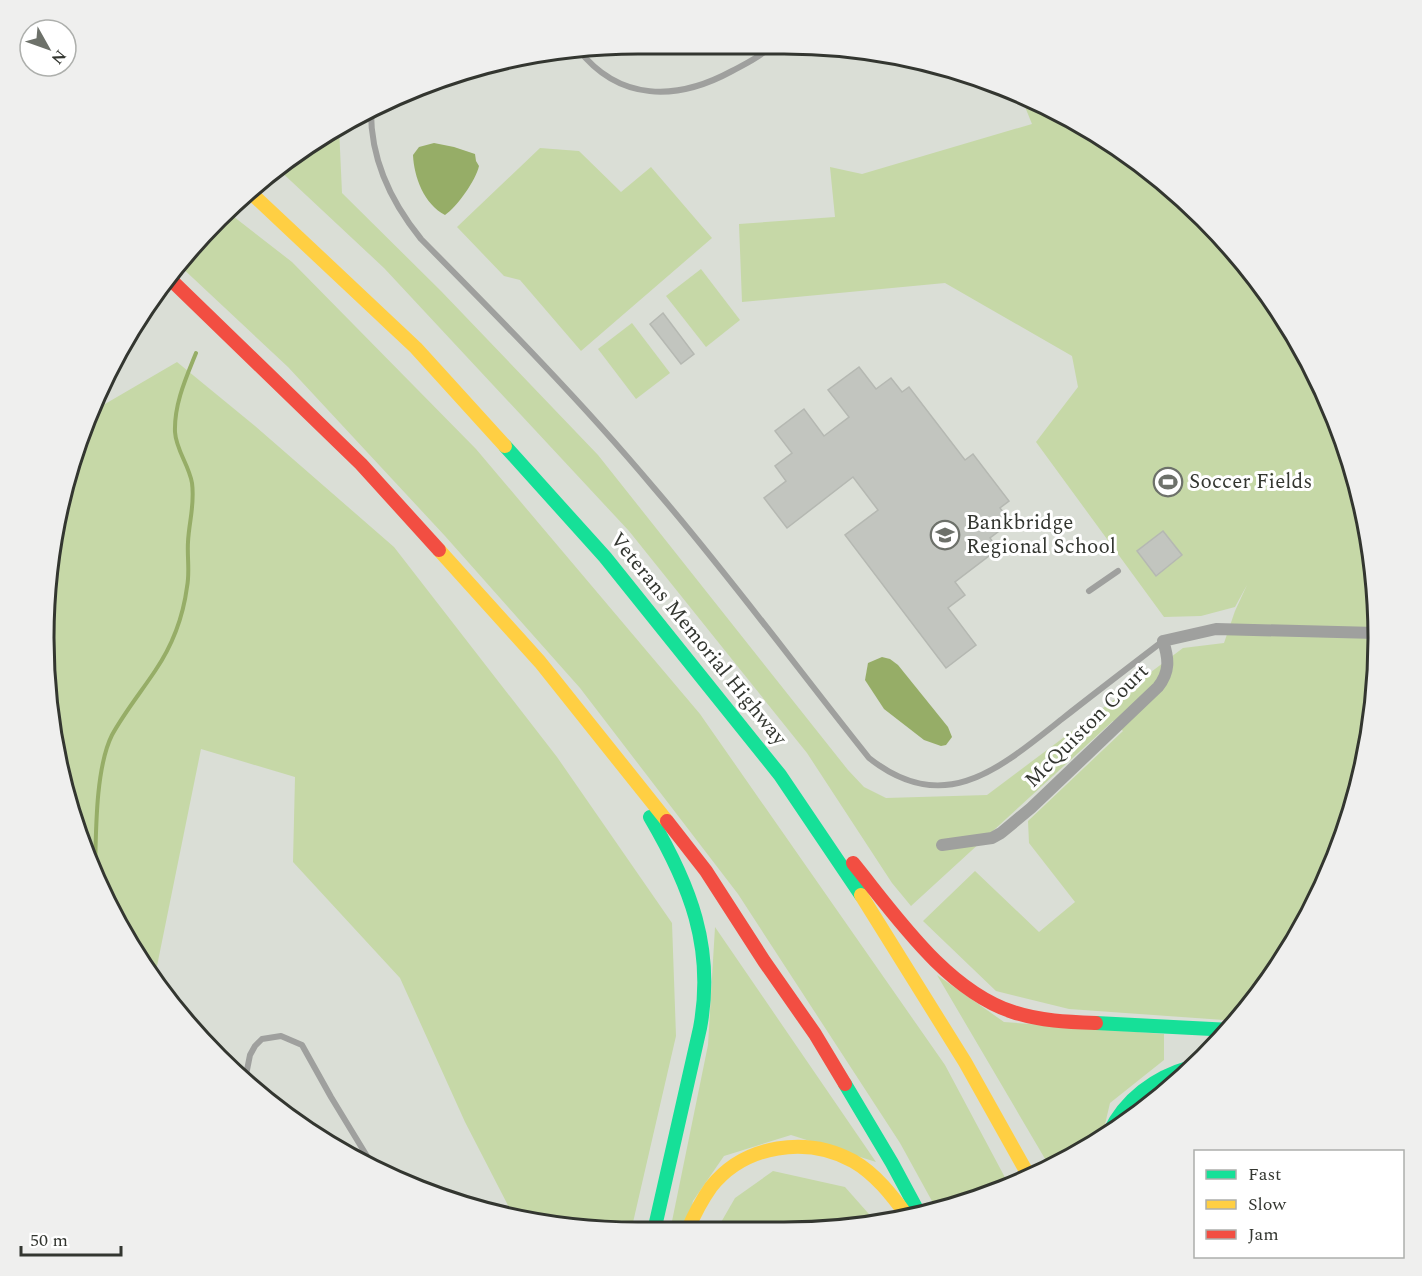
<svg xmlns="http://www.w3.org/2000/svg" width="1422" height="1276" font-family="Spectral,serif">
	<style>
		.green { fill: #c6d8a7 }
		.water { fill: #96ad67 }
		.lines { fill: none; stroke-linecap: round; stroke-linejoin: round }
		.stream { stroke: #96ad67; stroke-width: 4 }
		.building { fill: #c2c5bf; stroke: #b5b8b2; stroke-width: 1.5 }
		.lane { stroke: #9fa09e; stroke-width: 6 }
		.street { stroke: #9fa09e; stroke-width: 12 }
		.fast { stroke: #16e098; stroke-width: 14 }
		.slow { stroke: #ffcf43; stroke-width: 14 }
		.jam { stroke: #f24e42; stroke-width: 14 }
		.labels { text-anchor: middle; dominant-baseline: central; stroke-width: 6; stroke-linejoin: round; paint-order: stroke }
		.poi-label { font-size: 21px; fill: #333630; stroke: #fff; text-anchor: start }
		.street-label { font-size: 21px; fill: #333630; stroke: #fff }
		.rim { fill: none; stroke: #333630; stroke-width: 3 }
	</style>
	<rect width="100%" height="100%" fill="#daded6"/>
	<!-- green -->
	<g class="green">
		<polygon points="1019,92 1082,123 1176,191 1256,276 1317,375 1358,484 1376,595 1374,630 1376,631 1373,716 1347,829 1299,936 1238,1021 1069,1009 996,991 923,921 975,871 1039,932 1075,902 1029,843 1028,821 1123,731 1113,721 911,906 892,883 807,753 629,531 384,268 276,167 339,127 342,193 441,291 598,455 848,770 864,787 886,798 987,795 1183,648 1224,643 1235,611 1247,585 1235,607 1201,616 1164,617 1036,442 1078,387 1072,356 945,283 742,302 739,224 835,217 830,167 862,174 1032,124"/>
		<polygon points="540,148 579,151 621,192 651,167 712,238 581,351 520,280 504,276 457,227"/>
		<polygon points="229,213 292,262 476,449 700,714 945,1065 1009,1185 938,1212 900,1143 738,894 580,688 445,536 288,367 178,264"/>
		<polygon points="701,269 740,320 706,347 666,296"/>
		<polygon points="632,323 670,373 636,399 598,349"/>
		<polygon points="177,362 255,426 394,547 557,757 672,923 676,1036 631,1231 599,1231 514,1217 465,1122 400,978 293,862 295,777 201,749 155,976 105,901 64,792 44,638 55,522 93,411"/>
		<polygon points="715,927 876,1162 791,1135 724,1156 693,1201 686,1231 670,1231 708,1045"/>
		<polygon points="937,975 1004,1022 1164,1034 1164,1060 1110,1103 1102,1137 1051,1169"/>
		<polygon points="773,1171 845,1187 876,1222 823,1231 716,1231 735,1198"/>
	</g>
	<!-- water -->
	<g class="water">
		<path d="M434 143 454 147 475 154 476 161 479 166C476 180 457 207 445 215 424 204 414 177 413 155L419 147Z"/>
		<polygon points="882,657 890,659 898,665 948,727 952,737 946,745 941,746 924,740 884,709 865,680 868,663"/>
	</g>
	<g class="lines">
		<!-- stream -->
		<path class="stream" d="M95 874C96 836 95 769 112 735 124 713 141 692 155 671 172 646 183 617 187 587 190 572 187 557 188 542 189 521 195 505 192 483 189 465 176 450 175 432 174 404 186 378 196 353"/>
	</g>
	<!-- building -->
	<g class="building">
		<polygon points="663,313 694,354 681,364 650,324"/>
		<polygon points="859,367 876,389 891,378 902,392 909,387 965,460 973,454 1009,501 1000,508 1011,522 990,538 998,549 955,582 965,595 948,608 976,645 946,668 845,535 878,510 853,477 787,528 764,498 786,481 775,466 792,453 775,431 804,409 824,436 849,417 828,390"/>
		<polygon points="1163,531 1182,555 1156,576 1137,551"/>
	</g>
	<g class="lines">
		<!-- lane -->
		<g class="lane">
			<path d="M578 49C619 102 677 101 732 71 745 64 758 58 768 49"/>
			<path d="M371 108C370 157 390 201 421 239 501 320 581 401 654 488 729 575 797 668 869 758 945 818 1000 768 1062 719 1095 693 1129 667 1163 641"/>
			<polyline points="1089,591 1118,571"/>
			<polyline points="245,1080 250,1055 255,1046 262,1039 281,1036 302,1045 331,1097 376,1171"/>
		</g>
		<!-- street -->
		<path class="street" d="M942 845 992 838 1001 833 1031 808 1158 687C1170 672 1169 659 1163 641L1216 629 1376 633"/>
		<!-- fast -->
		<g class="fast">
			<polyline points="505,446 605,557 780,775 861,895"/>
			<path d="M650 817C690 885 715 948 700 1028L654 1231"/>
			<polyline points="1096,1023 1231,1030"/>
			<polyline points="845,1084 892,1163 920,1215"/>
			<path d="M1109 1133C1125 1099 1155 1077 1191 1067"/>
		</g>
		<!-- slow -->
		<g class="slow">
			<polyline points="250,192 416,348 505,446"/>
			<polyline points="439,550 540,662 667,821"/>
			<polyline points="861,895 965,1062 1030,1178"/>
			<path d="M687 1231C694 1215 701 1201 711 1187 745 1144 807 1136 853 1161 876 1174 893 1197 908 1217"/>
		</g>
		<!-- jam -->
		<g class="jam">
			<polyline points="167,276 361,464 439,550"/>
			<polyline points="667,821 706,871 764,961 815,1034 845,1084"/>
			<path d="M853 863C896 916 946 990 1013 1012 1040 1021 1068 1022 1096 1023"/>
		</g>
	</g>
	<!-- icons -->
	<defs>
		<g id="stadium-ring" transform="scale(1.5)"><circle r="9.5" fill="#fff" stroke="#6d716a" stroke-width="1.5"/><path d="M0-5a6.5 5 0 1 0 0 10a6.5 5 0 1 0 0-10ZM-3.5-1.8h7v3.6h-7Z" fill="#6d716a"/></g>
		<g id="school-ring" transform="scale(1.5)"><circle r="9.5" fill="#fff" stroke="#6d716a" stroke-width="1.5"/><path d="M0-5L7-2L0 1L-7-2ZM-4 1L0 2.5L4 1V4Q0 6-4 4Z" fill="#6d716a"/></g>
	</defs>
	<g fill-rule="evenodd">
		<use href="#stadium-ring" x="1168" y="482"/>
		<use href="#school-ring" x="945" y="535"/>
	</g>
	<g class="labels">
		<!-- poi labels -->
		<g class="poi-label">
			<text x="1189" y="482">Soccer Fields</text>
			<text x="966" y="523">Bankbridge<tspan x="966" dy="24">Regional School</tspan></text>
		</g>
		<!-- street labels -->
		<g class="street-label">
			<text transform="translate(698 639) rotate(51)">Veterans Memorial Highway</text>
			<text transform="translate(1087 726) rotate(-45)">McQuiston Court</text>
		</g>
	</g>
	<!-- crop -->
	<path d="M0 0H1422V1276H0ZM638 54H784A584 584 0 0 1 1368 638V638A584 584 0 0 1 784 1222H638A584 584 0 0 1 54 638V638A584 584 0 0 1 638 54Z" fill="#efefee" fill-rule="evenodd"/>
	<path class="rim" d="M638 54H784A584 584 0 0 1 1368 638V638A584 584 0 0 1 784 1222H638A584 584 0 0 1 54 638V638A584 584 0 0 1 638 54Z"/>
	<!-- legend -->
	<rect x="1194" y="1150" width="210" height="108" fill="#ffffff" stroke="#adafac" stroke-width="1.5"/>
	<rect x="1206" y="1170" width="30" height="9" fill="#16e098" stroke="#adafac" stroke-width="1.5"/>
	<text x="1248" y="1180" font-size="18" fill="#333630">Fast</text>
	<rect x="1206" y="1200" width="30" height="9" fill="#ffcf43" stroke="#adafac" stroke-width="1.5"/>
	<text x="1248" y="1210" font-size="18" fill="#333630">Slow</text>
	<rect x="1206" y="1230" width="30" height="9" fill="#f24e42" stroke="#adafac" stroke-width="1.5"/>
	<text x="1248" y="1240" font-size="18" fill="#333630">Jam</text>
	<!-- north arrow -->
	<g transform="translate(48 48) rotate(130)"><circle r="28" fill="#ffffff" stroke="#adafac" stroke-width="1.5"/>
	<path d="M0-4.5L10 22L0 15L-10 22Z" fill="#6d716a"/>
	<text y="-9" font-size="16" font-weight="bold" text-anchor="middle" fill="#333630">N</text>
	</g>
	<!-- scale -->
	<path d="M21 1246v9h100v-9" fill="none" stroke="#333630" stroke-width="3"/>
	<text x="30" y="1246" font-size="18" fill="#333630" stroke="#ffffff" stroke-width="4.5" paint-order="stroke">50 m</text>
</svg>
